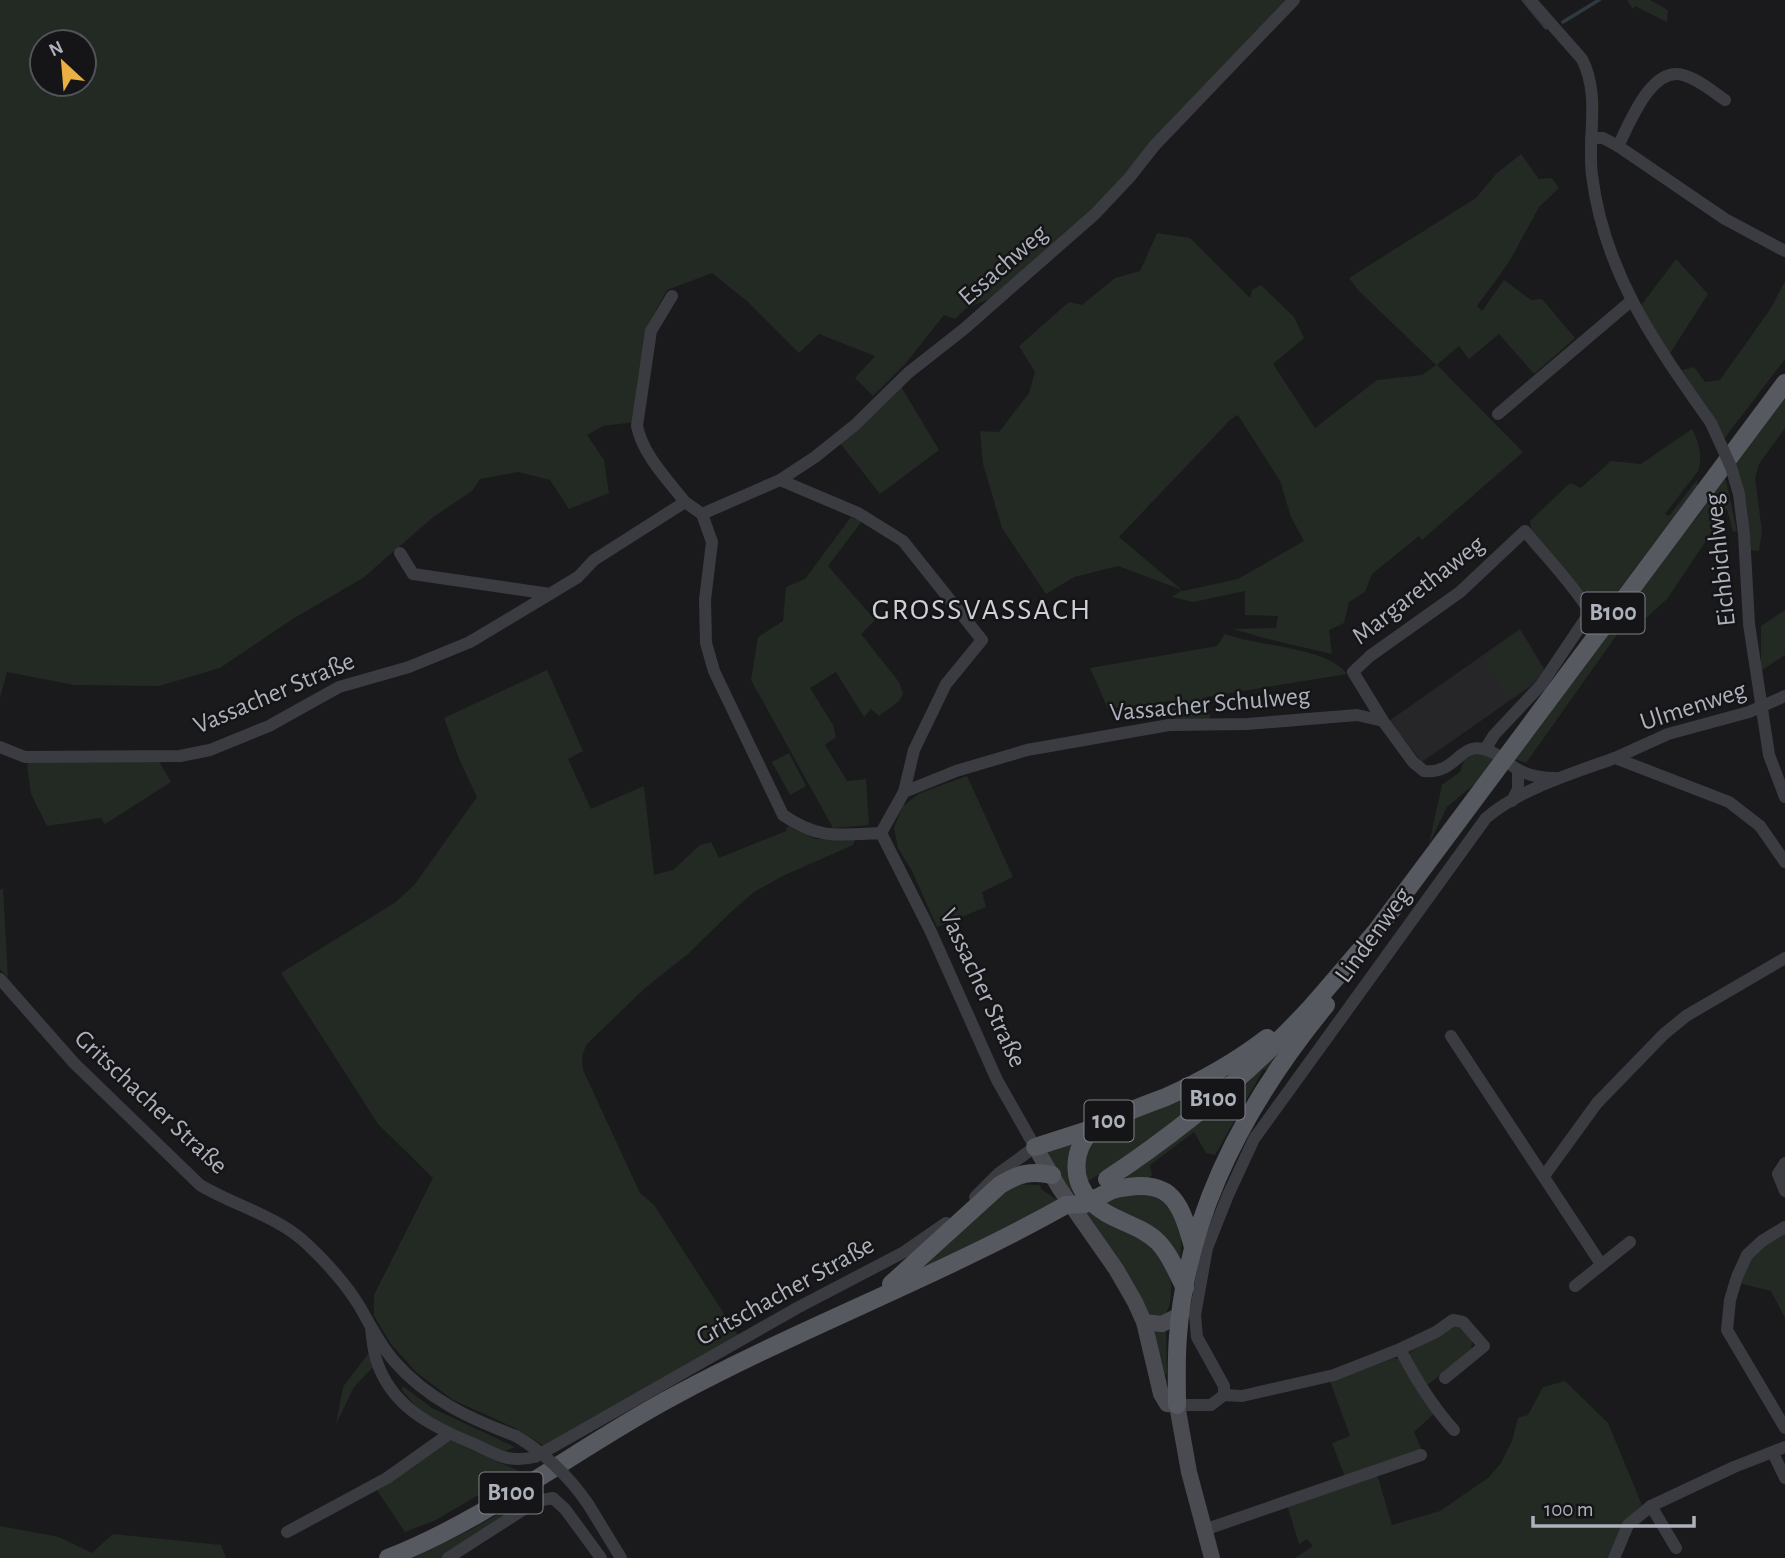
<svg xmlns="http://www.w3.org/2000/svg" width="1785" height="1558" font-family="'Alegreya Sans',sans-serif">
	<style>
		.built { fill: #262629 }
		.green { fill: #222a23; fill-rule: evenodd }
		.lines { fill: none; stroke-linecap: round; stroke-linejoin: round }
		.stream { stroke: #303940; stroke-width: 3.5 }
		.street { stroke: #3b3c41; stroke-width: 12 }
		.secondary { stroke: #494b51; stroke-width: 16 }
		.primary { stroke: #575960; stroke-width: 18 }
		.street-bridge { stroke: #3b3c41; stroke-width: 12 }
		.primary-bridge { stroke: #575960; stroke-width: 18 }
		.labels { text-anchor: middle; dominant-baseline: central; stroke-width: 5; stroke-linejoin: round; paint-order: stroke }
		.shield { fill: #151517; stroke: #7f828a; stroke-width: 2 }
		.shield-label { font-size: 24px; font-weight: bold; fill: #adb1bb }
		.street-label { font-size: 26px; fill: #adb1bb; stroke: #151517 }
		.quarter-label { font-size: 30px; letter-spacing: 2px; fill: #ced0d7; stroke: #151517 }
	</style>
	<rect width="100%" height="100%" fill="#1a1a1c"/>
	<!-- built -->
	<polygon class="built" points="1520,629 1545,670 1535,683 1422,762 1389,721"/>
	<!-- green -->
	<g class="green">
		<path d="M0 0H1289L1109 195 1001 294 965 309 955 319 944 315 906 363 873 396 855 378 875 356 819 334 799 353 748 302 712 273 667 290 649 323 635 422 603 426 587 435 604 460 609 493 569 509 550 480 518 472 480 479 472 491 432 518 363 578 291 620 220 668 159 686 74 685 7 672 0 698ZM42 42H84V84H42Z"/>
		<polygon points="1627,0 1650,0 1668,10 1667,22 1635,6 1633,9"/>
		<path d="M1521 154 1539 179 1552 178 1559 188 1539 207 1509 262 1477 306 1482 311 1504 280 1531 300 1542 299 1575 338 1534 374 1499 334 1469 359 1459 346 1437 365 1523 452 1422 540 1419 536 1372 574 1365 592 1349 602 1344 623 1329 630 1332 654 1264 638 1233 629 1276 628 1278 616 1245 615V591L1193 602 1172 597 1182 590 1118 566 1074 577 1046 594 1002 528 983 464 980 431 999 432 1029 393 1035 372 1019 346 1069 302 1082 305 1115 278 1140 271 1157 233 1190 238 1250 298 1252 290 1261 285 1294 317 1304 338 1273 364 1315 428 1377 380 1422 375 1436 365 1359 291 1349 278 1476 198 1496 174ZM1238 415 1280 481 1291 517 1304 541 1238 579 1183 591 1119 537 1230 420Z"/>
		<polygon points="1676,259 1708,294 1669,355 1640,307"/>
		<polygon points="1785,281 1785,359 1724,439 1682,370 1694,367 1705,382 1720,380 1771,308"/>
		<polygon points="900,385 939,450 880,494 840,443 884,405"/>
		<polygon points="1785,396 1785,428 1759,464 1755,478 1762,531 1759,551 1751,550 1747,507 1736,464"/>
		<path d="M1692 429C1699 442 1703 457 1698 471L1665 514 1669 516 1697 480V487L1610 601 1597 610 1532 532 1530 521 1570 483 1581 488 1611 461 1641 464Z"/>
		<path d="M1725 476 1737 531 1733 532 1727 509 1667 599 1646 618 1638 605 1526 763 1515 759 1686 530C1700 517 1713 492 1725 476Z"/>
		<polygon points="851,517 862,521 828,566 875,620 861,634 899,682 903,694 899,701 879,716 871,709 864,717 836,672 810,688 833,725 836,737 825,745 847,781 866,779 869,825 833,828 751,680 758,637 783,621 786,587 805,579"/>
		<polygon points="1785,610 1785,655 1761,671 1761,626"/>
		<polygon points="1520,631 1542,669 1532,682 1509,698 1483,658"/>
		<path d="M1225 634C1259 647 1326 646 1347 674L1206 697 1211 722 1174 720 1170 701 1108 709 1090 668 1217 646Z"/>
		<polygon points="547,670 583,751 568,759 591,809 644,786 654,875 673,870 700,845 711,842 719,858 786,831 787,826 816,839 855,840 853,845 785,875 754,892 731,912 689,953 644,989 586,1045 582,1057 583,1070 640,1193 654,1205 739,1337 544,1446 515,1428 453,1400 416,1372 391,1344 374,1316 374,1295 433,1178 378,1124 281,973 396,902 415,884 477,797 460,761 444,718"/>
		<polygon points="789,753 806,786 790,795 772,762"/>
		<polygon points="1475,754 1485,754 1495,759 1477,782 1447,807 1429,844 1442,785 1460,772 1464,760"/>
		<polygon points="31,759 158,760 171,782 105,824 101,818 47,826 31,794 27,765"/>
		<polygon points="967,776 1013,877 982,892 986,907 937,927 912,871 898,848 894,827 903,806 920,793"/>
		<polygon points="3,888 8,978 0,969 0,890"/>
		<polygon points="1281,1047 1285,1048 1273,1068 1263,1070 1215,1155 1206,1153 1194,1132 1150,1165 1152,1175 1148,1179 1132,1180 1126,1177 1128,1172"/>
		<path d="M1230 1070 1233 1074C1186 1114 1138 1152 1085 1183 1079 1158 1085 1148 1104 1131Z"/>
		<polygon points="1080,1138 1075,1189 1069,1191 1045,1152"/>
		<polygon points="1015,1184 1040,1185 1041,1189 1057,1200 1039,1212 903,1278 995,1195"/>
		<polygon points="1117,1193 1157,1194 1182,1223 1180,1265 1100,1204"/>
		<path d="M1090 1208C1125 1228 1175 1246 1171 1294 1170 1304 1169 1313 1160 1318L1148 1315 1083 1212Z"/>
		<path d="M1785 1233V1318L1771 1291 1739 1283C1751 1253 1759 1249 1785 1233Z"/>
		<polygon points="1454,1326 1460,1327 1472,1341 1471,1351 1425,1387 1409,1356 1410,1352"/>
		<polygon points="1166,1328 1167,1374 1163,1376 1151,1330"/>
		<polygon points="368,1354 373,1367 354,1387 336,1424 343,1387"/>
		<polygon points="1395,1358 1403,1361 1436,1412 1414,1432 1422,1451 1345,1477 1332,1443 1350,1436 1330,1381"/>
		<polygon points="1565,1381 1608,1423 1642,1505 1625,1522 1607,1558 1295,1558 1313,1546 1307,1539 1299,1544 1287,1505 1377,1474 1392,1525 1440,1511 1488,1478 1501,1463 1512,1441 1518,1418 1528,1415 1543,1387"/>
		<polygon points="404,1387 432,1408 515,1447 503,1452 422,1413 401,1389"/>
		<polygon points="450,1440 519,1471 436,1520 405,1532 377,1490"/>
		<polygon points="524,1500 525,1505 441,1558 413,1558 470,1530"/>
		<polygon points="0,1526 59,1537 92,1553 113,1534 221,1545 226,1558 0,1558"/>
	</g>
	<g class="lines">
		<!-- stream -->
		<g class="stream">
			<polyline points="1523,0 1546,28"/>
			<polyline points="1563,22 1599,0"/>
		</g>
		<!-- street -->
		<g class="street">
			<path d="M1530 0 1582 59C1601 96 1587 136 1592 175 1604 273 1656 345 1711 423"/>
			<polyline points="1591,138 1603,138 1618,146 1725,219 1785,251"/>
			<path d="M1618 146C1630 123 1651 66 1683 75 1698 79 1712 91 1725 100"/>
			<path d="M672 296 651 331 637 426C643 455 667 479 685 502"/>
			<polyline points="1498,414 1631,301"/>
			<polyline points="780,480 858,513 903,541 982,640 946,684 914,750 904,792 881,833"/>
			<polyline points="1739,494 1744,534 1749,624 1769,755 1785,797"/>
			<polyline points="702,514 780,480 815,457 855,425 908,373 964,329 1095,214 1129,178 1155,145 1294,0"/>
			<polyline points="400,553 413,574 550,594"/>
			<path d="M0 747 25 757 180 756 210 750 269 726 339 687 409 667 470 642 578 577 594 560 685 502 702 514 712 542 705 600 706 643 714 671 783 815C819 840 839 835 881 833L931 932 997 1080 1035 1147 999 1173 975 1197"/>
			<path d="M1486 748 1494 735 1541 685 1590 612C1572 583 1547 558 1525 531L1460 592 1370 656 1353 672 1383 721 1413 762 1424 771C1462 775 1458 731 1499 756"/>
			<polyline points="1615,758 1668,734 1749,712 1785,696"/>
			<path d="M1510 764C1523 775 1539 778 1556 778"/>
			<polyline points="904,792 956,771 1027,750 1169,725 1247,724 1357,715 1383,721"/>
			<polyline points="1512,801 1518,789 1518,770"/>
			<path d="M0 979 74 1063 200 1185C235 1206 278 1216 308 1245 327 1263 346 1284 360 1307 370 1325 380 1345 394 1361 427 1399 470 1419 516 1436"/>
			<polyline points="1451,1036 1601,1264"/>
			<polyline points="1785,1163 1778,1174 1785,1191"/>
			<polyline points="1544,1176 1597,1103 1664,1034 1686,1016 1785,958"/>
			<polyline points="1785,1227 1762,1241 1747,1255 1737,1277 1730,1300 1727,1330 1785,1428"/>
			<polyline points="1575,1286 1630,1242"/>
			<path d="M371 1327C372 1338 373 1349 376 1359 391 1407 431 1426 474 1444 498 1455 507 1463 535 1457L797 1308 904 1252 946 1223"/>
			<path d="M1400 1349C1415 1378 1432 1406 1454 1430"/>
			<path d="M1224 1395V1386L1197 1337 1195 1315 1207 1248 1228 1195 1254 1139 1486 818C1520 789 1573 773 1615 758L1729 802 1760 826 1785 862"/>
			<polyline points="1177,1405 1211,1405 1224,1395 1242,1396 1334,1375 1400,1349 1436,1332 1453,1320 1463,1322 1484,1346 1445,1378"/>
			<polyline points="1773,1453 1785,1478"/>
			<polyline points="588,1504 621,1558"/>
			<polyline points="1651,1506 1676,1548"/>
			<polyline points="1204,1530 1421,1455"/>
			<polyline points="287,1532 387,1478 449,1434"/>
			<polyline points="448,1558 532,1504 542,1500 553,1498 565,1509 601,1558"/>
			<polyline points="1614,1558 1628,1525 1651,1506 1734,1467 1785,1447"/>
		</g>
		<!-- secondary -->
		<g class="secondary">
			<polyline points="1035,1147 1060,1189 1116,1269 1135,1302 1144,1322 1161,1394 1167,1404 1177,1405 1189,1472 1212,1558"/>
			<polyline points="1144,1322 1162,1324 1180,1315"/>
		</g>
		<!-- primary -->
		<g class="primary">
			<polyline points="1035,1147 1094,1128"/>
			<path d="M1107 1179C1181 1130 1251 1072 1311 1007 1333 982 1355 956 1377 930L1785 383"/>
			<path d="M1112 1190C1169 1177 1179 1196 1193 1247"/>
			<path d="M891 1284 1000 1185C1018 1174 1031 1170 1052 1175"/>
			<path d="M1185 1288C1177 1273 1170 1254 1158 1242 1139 1223 1108 1221 1090 1200 1071 1180 1072 1149 1093 1129 1103 1120 1150 1103 1166 1097 1202 1081 1237 1061 1267 1038"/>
			<path d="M1177 1405C1177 1382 1176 1359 1178 1336 1187 1211 1248 1100 1326 1005"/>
			<path d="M388 1558C490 1518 578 1447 674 1396 802 1327 940 1276 1066 1205"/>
		</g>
		<!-- street-bridge -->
		<g class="street-bridge">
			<polyline points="1711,423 1731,467 1739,494"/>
			<path d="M516 1436C546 1454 568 1475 588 1504"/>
		</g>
		<!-- primary-bridge -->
		<polyline class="primary-bridge" points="1066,1205 1085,1204 1112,1190"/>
	</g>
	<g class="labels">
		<!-- shield labels -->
		<g class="shield">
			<rect x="1581.5" y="592.5" width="63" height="41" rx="5"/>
			<rect x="1181.5" y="1078.5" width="63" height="41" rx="5"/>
			<rect x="1084.5" y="1100.5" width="49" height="41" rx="5"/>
			<rect x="479.5" y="1472.5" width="63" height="41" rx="5"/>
		</g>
		<g class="shield-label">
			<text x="1613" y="613">B100</text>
			<text x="1213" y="1099">B100</text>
			<text x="1109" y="1121">100</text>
			<text x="511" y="1493">B100</text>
		</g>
		<!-- street labels -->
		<g class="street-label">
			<text transform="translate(1003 265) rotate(-41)">Essachweg</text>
			<text transform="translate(1720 560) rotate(-96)">Eichbichlweg</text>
			<text transform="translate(1418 590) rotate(-38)">Margarethaweg</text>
			<text transform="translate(274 693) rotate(-23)">Vassacher Straße</text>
			<text transform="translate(1210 704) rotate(-5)">Vassacher Schulweg</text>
			<text transform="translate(1693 706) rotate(-18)">Ulmenweg</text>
			<text transform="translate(1373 935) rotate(-54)">Lindenweg</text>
			<text transform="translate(983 988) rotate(65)">Vassacher Straße</text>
			<text transform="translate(151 1102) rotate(43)">Gritschacher Straße</text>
			<text transform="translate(785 1291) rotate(-29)">Gritschacher Straße</text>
		</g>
		<!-- quarter labels -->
		<g class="quarter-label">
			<text x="982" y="610">GROSSVASSACH</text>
		</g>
	</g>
	<!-- north arrow -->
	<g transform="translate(63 63) rotate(334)"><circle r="33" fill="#151517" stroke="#525359" stroke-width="2"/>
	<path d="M0-5L12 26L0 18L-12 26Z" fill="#eab044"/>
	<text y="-10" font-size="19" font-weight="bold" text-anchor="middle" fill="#adb1bb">N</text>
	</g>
	<!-- scale -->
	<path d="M1533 1516v10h161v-10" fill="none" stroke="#adb1bb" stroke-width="3.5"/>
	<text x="1544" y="1516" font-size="21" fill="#adb1bb" stroke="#151517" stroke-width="5" paint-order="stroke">100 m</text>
</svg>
